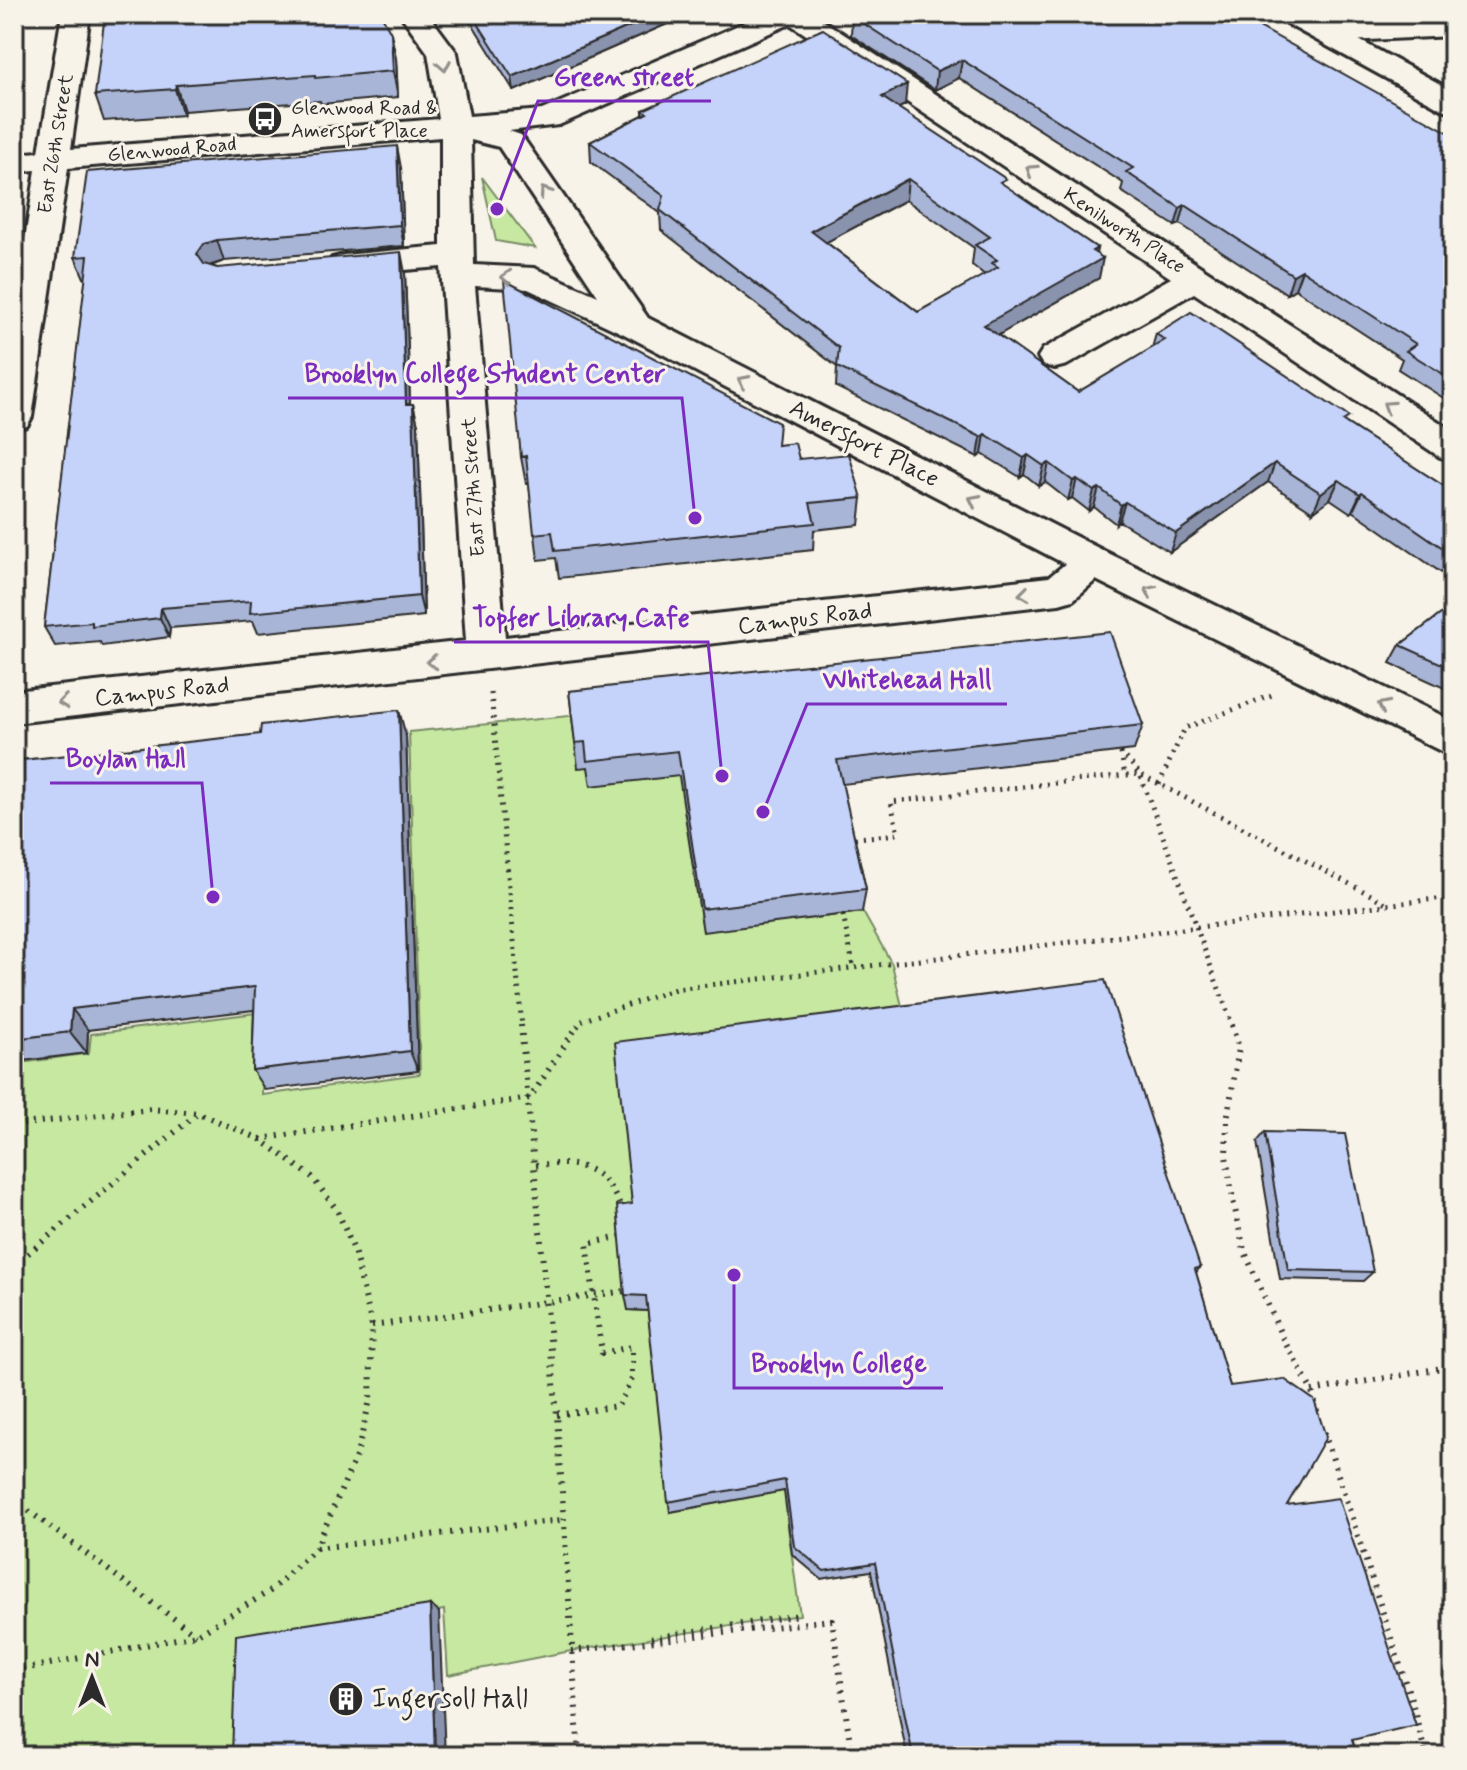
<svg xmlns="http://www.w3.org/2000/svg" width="1467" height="1770" font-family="Mynerve,sans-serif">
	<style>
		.green { fill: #c6e8a1; stroke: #788a66; stroke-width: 2 }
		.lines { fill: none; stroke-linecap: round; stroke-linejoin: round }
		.minor-casing { stroke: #2b2b2b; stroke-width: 6 }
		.major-casing { stroke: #2b2b2b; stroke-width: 6 }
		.path-far1 { stroke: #2b2b2b; stroke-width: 5; stroke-dasharray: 2 6; stroke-linecap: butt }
		.path { stroke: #2b2b2b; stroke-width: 6; stroke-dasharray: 2 7; stroke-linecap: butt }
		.minor { fill: #f7f3e8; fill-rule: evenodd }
		.major { fill: #f7f3e8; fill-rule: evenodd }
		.wall { fill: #a9b5d6; stroke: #2b2b2b; stroke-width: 2; fill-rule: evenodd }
		.shaded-wall { fill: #8a93ae; stroke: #2b2b2b; stroke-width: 2 }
		.building { fill: #c5d2f9; stroke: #2b2b2b; stroke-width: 2; fill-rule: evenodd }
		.oneway { stroke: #918f8a }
		.labels { text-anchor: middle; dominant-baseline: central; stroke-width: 6; stroke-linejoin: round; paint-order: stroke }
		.far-poi-label { font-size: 20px; fill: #2b2b2b; stroke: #f7f3e8; text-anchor: start }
		.far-street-label { font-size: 20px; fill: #2b2b2b; stroke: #f7f3e8 }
		.street-label { font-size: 24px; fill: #2b2b2b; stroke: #f7f3e8 }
		.near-poi-label { font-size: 28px; fill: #2b2b2b; stroke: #f7f3e8; text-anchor: start }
		.leader { fill: none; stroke: #7b2cbf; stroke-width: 3 }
		.callout-dot { fill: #7b2cbf; stroke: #f7f3e8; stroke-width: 3 }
		.callout-label { font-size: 26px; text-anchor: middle; font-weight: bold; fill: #7b2cbf; stroke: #f7f3e8; stroke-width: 6; stroke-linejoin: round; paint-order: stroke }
	</style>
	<rect width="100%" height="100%" fill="#f7f3e8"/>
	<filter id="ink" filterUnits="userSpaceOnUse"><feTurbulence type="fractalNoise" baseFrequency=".0125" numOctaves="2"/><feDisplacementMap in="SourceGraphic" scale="16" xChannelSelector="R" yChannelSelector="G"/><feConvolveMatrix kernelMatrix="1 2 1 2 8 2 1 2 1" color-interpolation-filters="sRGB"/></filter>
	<g filter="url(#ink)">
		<!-- green -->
		<g class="green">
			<polygon points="482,177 535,248 496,241"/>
			<polygon points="669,706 703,931 863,912 892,964 909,1036 634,1221 628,1310 648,1311 670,1512 787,1490 787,1520 800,1615 571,1651 448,1675 444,1610 246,1644 245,1756 14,1756 14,1064 89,1053 91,1034 264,1012 262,1095 420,1074 409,732"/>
		</g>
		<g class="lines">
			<!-- minor casing -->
			<g class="minor-casing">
				<g id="minor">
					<path d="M62 14H90L71 149 439 119 428 53 400 14H428L457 53 469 116 542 110 764 14H813L1453 431V461L1440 457 1194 293 1067 365 1055 368 1043 365 1038 357 1043 349 1171 278 790 24 559 125 509 131 521 135 648 318 1106 552 1453 721V757L1096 580 1073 600 1059 604 14 723V691L466 641 441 267 344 275 332 272 328 265 332 258 344 255 441 246V137L68 168 32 417 27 426 14 429V308L36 170 14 172V154L39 152ZM471 140 499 147 598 296 534 268 474 265ZM475 286 528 289 624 334 1065 564 1049 577 505 637Z"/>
					<polygon points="1314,14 1342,14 1341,24 1453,18 1453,36 1326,42 1316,39 1312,33"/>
				</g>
			</g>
			<!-- major casing -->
			<g class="major-casing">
				<polygon id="major" points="1276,14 1311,14 1453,91 1453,112 1442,109 1280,20"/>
			</g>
			<!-- path-far1 -->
			<g class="path-far1">
				<polyline points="491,693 522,1027"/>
				<polyline points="1121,752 1140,774 1233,1027"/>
				<polyline points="1121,753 1125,775 1140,774 1388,904"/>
				<polyline points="1159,784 1185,728 1272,695"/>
				<polyline points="847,839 898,834 891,802 1125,775"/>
				<polyline points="843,915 854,969"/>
				<polyline points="577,1027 581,1021 675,989 1453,897"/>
			</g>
			<!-- path -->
			<g class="path">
				<polyline points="521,1025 557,1415 579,1756"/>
				<polyline points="1232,1025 1239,1048 1227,1120 1226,1156 1233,1200 1244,1250 1282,1337 1312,1391 1318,1415"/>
				<polyline points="14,1125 151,1109 198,1113 260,1139 312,1177 337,1210 354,1250 372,1326 370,1400 357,1454 316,1548 270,1591 196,1635 14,1671"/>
				<polyline points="260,1139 530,1098 578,1025"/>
				<path d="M536 1165C581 1161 605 1166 622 1211"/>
				<polyline points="14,1265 198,1113"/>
				<polyline points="372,1326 626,1291"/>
				<polyline points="1312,1391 1453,1366"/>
				<polyline points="557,1415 618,1406 632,1379 632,1347 602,1353 587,1244 624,1236"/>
				<polyline points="1324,1432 1412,1702 1426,1756"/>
				<polyline points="14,1500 196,1635"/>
				<polyline points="316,1548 562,1520"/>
				<polyline points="651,1638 800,1615"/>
				<polyline points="571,1651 832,1620 852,1756"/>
			</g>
			<!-- minor -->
			<use href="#minor" class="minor"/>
			<!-- major -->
			<use href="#major" class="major"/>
		</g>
		<!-- wall -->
		<g class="wall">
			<polygon points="458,14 690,14 514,91 473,25"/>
			<polygon points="852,16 1453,135 1453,404 1398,369 1402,359 1315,302 1295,289 1287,294 1180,224 1175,226 1121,191 1123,183 959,78 935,90 851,35"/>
			<polygon points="396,58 398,97 321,104 320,101 184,111 183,115 104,121 95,95"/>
			<path d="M905 105 898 108 1005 186 1097 248 1096 253 1099 278 998 335 1078 392 1152 348 1156 334 1346 423 1453 492V581L1353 511 1351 513 1330 499 1313 512 1268 482 1170 552 1119 521 1116 524 1094 507 1089 511 1072 498 1068 500 1045 482 1039 486 1024 474 1020 477 982 454 978 457 836 387 837 367 661 230 660 213 591 162 590 142 643 115V110ZM906 200 974 248 972 265 985 275 918 312 826 242Z"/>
			<polygon points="401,168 404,246 224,261 211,266 217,268 405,273 410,404 413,404 418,425 424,616 258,633 253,621 170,628 169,637 102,646 100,642 55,646 44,627 86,278 84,278 75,257"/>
			<polygon points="779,445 862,498 859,525 814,530 813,550 559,578 556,558 538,560 529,484 526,484 521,457"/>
			<polygon points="1453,605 1453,692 1390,663 1400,645"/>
			<polygon points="569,691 1143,725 1134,750 842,784 866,889 862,912 703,932 679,776 591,786 588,767 578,768"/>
			<polygon points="406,736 418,1071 265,1090 252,1070 254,1010 88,1030 87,1053 14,1062 14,760"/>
			<polygon points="1265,1132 1373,1272 1363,1281 1280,1279 1257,1142"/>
			<polygon points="1200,1267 1196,1273 1230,1386 1287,1505 1357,1756 907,1756 871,1571 821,1579 792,1554 784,1491 670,1512 648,1311 628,1310 625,1295"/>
		</g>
		<!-- shaded-wall -->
		<g class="shaded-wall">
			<polygon points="14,14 19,14 14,41"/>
			<polygon points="658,14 690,14 514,91 512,77"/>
			<polygon points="391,33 396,58 398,97 393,71"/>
			<polygon points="962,60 959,78 935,90 937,71"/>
			<polygon points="907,84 905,105 880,117 882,97"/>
			<polygon points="176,85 184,111 183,115 175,89"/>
			<polygon points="397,146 401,168 404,246 400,225"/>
			<polygon points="908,179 906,200 810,251 811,231"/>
			<polygon points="1185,205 1180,224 1175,226 1180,208"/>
			<polygon points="217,240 224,261 211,265 204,275 197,254 204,244"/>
			<polygon points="1097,248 1094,263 1103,258 1099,278 981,345 984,325"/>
			<polygon points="401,252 405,273 411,425 406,404"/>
			<polygon points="1302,270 1295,289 1287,294 1293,275"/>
			<polygon points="413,404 418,425 424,616 419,596"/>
			<polygon points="985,434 982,454 978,457 981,437"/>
			<polygon points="1028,455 1024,474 1020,477 1024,458"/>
			<polygon points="1049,463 1045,482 1039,486 1044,466"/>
			<polygon points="1275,463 1268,482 1170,552 1176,533"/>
			<polygon points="1077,479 1072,498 1068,500 1073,481"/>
			<polygon points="1339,480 1330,499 1313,512 1321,493"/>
			<polygon points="1099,488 1094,507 1089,511 1094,491"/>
			<polygon points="1362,492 1353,511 1351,513 1360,494"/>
			<polygon points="1125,502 1119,521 1116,524 1121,505"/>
			<polygon points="161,608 170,628 169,637 160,618"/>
			<polygon points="399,710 406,736 418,1071 410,1051"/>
			<polygon points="72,1009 88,1030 87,1053 70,1032"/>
			<polygon points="430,1605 439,1612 445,1756 435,1756"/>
		</g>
		<!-- building -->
		<g class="building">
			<polygon points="105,14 381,14 391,33 393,71 315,78 315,75 176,85 175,89 95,95"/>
			<polygon points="472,14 658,14 512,77"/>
			<polygon points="857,14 1236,14 1453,135 1453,380 1406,351 1416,344 1322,283 1302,270 1293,275 1185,205 1180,208 1126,172 1133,168 962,60 937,71 852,16"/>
			<path d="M823 29 907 84 882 97 1006 179 1000 182 1097 248 1092 251 1103 258 984 325 1078 392 1165 340 1156 334 1191 312 1349 417 1343 421 1453 492V555L1362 492 1360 494 1339 480 1321 493 1275 463 1176 533 1125 502 1121 505 1099 488 1094 491 1077 479 1073 481 1049 463 1044 466 1028 455 1024 458 985 434 981 437 837 367 839 348 660 210 664 196 590 142 647 113 643 110ZM908 179 990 237 975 245 997 260 992 263 998 267 918 312 811 231Z"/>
			<polygon points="397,146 400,225 217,240 204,244 197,254 204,264 217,268 401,252 406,404 413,404 419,596 250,613 251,601 161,608 160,618 92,626 92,622 44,627 88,256 75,257 87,172"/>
			<polygon points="504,280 779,423 777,445 795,443 799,459 849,454 862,498 810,503 815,523 555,551 552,532 534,534 526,456 521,457"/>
			<polygon points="1453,605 1453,669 1400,645"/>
			<polygon points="1110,632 1143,725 837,760 866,889 702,909 678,751 587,761 585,742 575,743 569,691"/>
			<polygon points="399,710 410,1051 252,1070 255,987 72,1009 70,1032 14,1039 14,761 260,734 261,725"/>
			<polygon points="1105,980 1200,1267 1195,1269 1230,1386 1284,1379 1314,1400 1326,1437 1287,1505 1338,1498 1416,1725 1352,1740 1357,1756 913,1756 875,1563 824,1571 794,1546 785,1480 668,1502 646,1296 625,1295 617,1206 632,1204 615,1042"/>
			<polygon points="1265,1132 1345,1134 1373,1272 1288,1270"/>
			<polygon points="430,1605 435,1756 232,1756 236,1635"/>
		</g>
		<!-- one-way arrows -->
		<defs><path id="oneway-chevron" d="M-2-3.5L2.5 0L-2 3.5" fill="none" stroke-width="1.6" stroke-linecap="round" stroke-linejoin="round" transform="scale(2)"/></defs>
		<g class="oneway">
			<use href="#oneway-chevron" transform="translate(444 66) rotate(79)"/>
			<use href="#oneway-chevron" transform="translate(1031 170) rotate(-147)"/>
			<use href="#oneway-chevron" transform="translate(545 192) rotate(-124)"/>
			<use href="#oneway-chevron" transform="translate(506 277) rotate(-176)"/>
			<use href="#oneway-chevron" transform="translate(743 381) rotate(-153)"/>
			<use href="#oneway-chevron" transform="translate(1388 406) rotate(-147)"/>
			<use href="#oneway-chevron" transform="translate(974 500) rotate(-153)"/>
			<use href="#oneway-chevron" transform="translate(1150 591) rotate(-154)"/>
			<use href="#oneway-chevron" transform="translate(1024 594) rotate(173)"/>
			<use href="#oneway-chevron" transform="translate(432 662) rotate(174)"/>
			<use href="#oneway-chevron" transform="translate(63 702) rotate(174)"/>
			<use href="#oneway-chevron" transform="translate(1383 706) rotate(-154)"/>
		</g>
	</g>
	<!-- icons -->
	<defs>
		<g id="bus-disc" transform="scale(1.8)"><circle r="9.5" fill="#2b2b2b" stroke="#f7f3e8"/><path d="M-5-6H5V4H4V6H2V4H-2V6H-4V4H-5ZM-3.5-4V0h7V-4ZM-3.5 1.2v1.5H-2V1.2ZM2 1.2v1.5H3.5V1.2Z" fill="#fff"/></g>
		<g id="building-disc" transform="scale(1.8)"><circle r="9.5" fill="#2b2b2b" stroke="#f7f3e8"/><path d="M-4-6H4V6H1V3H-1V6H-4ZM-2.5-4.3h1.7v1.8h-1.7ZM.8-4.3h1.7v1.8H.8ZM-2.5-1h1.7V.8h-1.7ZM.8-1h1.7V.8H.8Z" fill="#fff"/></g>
	</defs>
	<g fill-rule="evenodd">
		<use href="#bus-disc" x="265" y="119"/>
		<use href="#building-disc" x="346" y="1699"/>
	</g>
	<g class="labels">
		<!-- far-poi labels -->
		<g class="far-poi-label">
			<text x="291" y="108">Glenwood Road &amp;<tspan x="291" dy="23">Amersfort Place</tspan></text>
		</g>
		<!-- far-street labels -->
		<g class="far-street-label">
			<text transform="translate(56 144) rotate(-81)">East 26th Street</text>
			<text transform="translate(172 150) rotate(-5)">Glenwood Road</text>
			<text transform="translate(1124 231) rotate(33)">Kenilworth Place</text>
			<text transform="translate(474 487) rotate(-94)">East 27th Street</text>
		</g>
		<!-- street labels -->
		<g class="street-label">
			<text transform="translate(864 444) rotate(27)">Amersfort Place</text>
			<text transform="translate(805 619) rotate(-7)">Campus Road</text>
			<text transform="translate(162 692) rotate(-6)">Campus Road</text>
		</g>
		<!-- near-poi labels -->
		<g class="near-poi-label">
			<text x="372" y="1699">Ingersoll Hall</text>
		</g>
	</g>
	<!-- callouts -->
	<path class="leader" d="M497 209L538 101H711M695 518L682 398H288M722 776L708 642H454M763 812L807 704H1007M213 897L202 783H50M734 1275L734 1388H943"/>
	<g class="callout-dot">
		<circle cx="497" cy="209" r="8"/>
		<circle cx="695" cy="518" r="8"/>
		<circle cx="722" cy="776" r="8"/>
		<circle cx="763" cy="812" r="8"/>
		<circle cx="213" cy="897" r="8"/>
		<circle cx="734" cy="1275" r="8"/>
	</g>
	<g class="callout-label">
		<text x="624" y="85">Green street</text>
		<text x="485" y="382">Brooklyn College Student Center</text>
		<text x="581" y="626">Topfer Library Cafe</text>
		<text x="907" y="688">Whitehead Hall</text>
		<text x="126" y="767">Boylan Hall</text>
		<text x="839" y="1372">Brooklyn College</text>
	</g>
	<!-- margin -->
	<rect width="1467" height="1770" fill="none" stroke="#f7f3e8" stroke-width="48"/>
	<rect x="24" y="24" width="1419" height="1722" fill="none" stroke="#2b2b2b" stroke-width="3" filter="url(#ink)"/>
	<!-- north arrow -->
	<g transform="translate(92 1678)" stroke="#f7f3e8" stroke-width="6" paint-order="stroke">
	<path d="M0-6L14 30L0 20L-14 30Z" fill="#2b2b2b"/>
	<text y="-12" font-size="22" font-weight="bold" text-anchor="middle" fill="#2b2b2b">N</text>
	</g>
</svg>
